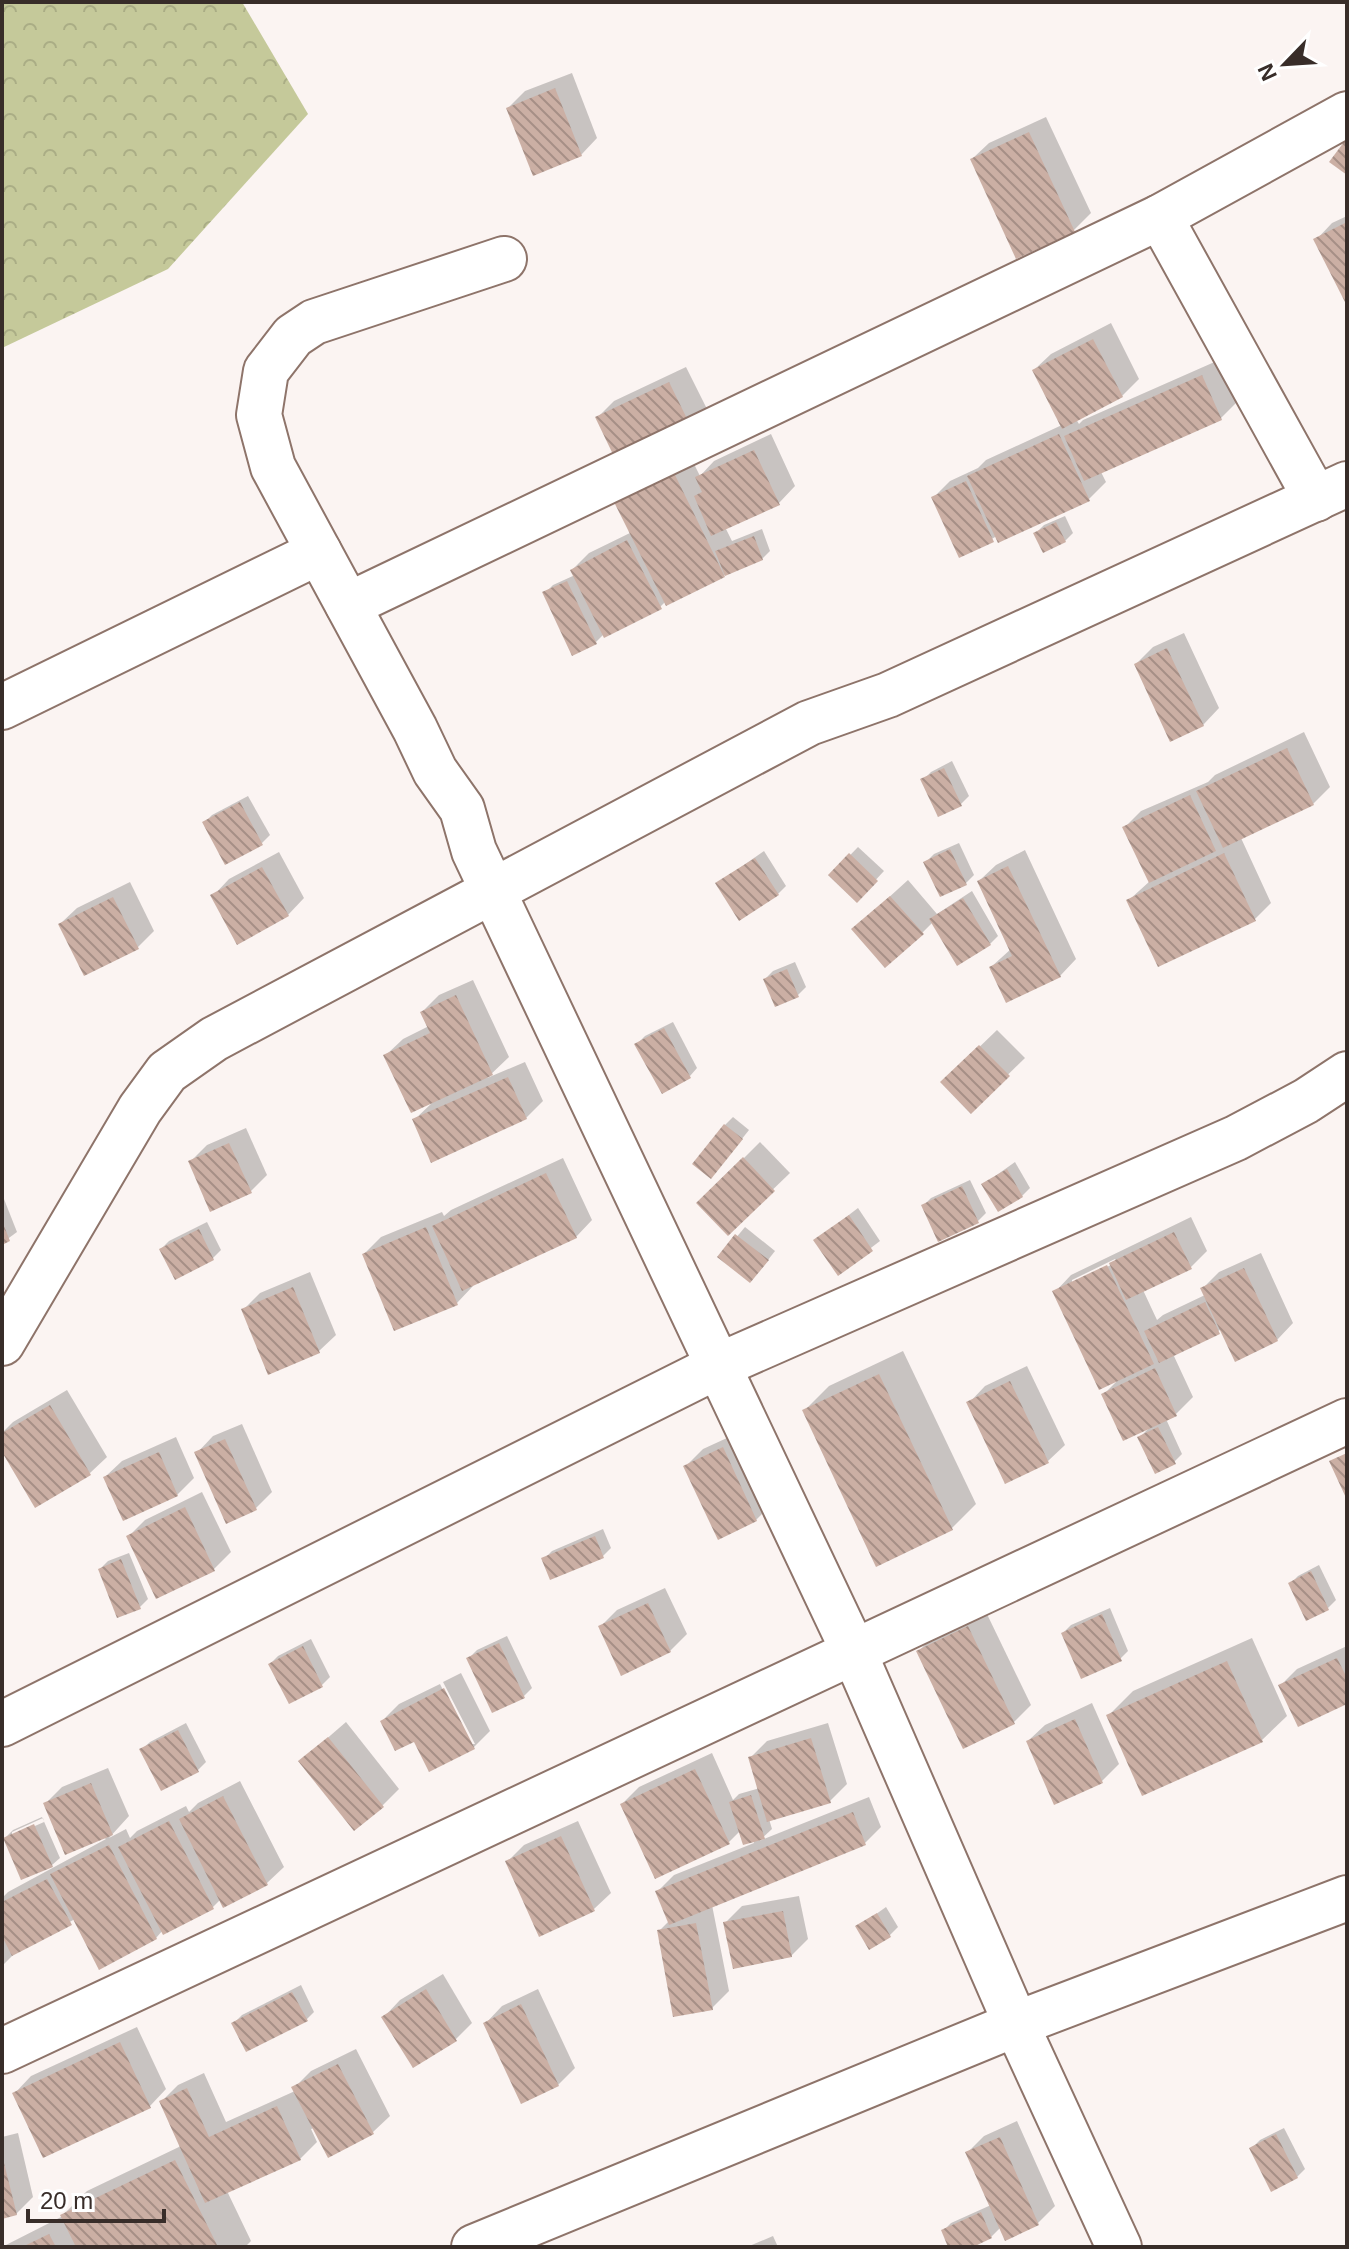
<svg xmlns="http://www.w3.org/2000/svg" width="1349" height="2249" font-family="Helvetica,sans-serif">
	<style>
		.forest { fill: url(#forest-crowns) }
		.shadow { fill: #0003; fill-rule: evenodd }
		.building { fill: url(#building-back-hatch) }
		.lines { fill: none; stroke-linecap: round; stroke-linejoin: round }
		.minor-casing { stroke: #8e746a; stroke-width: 48 }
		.minor { stroke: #fff; stroke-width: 44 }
	</style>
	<defs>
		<pattern id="forest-crowns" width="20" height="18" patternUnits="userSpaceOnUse" patternTransform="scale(2)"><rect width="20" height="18" fill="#c5c99a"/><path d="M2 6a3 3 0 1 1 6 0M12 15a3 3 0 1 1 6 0" fill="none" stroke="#aaad85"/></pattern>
		<pattern id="building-back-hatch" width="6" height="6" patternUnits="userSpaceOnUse" patternTransform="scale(2)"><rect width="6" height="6" fill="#cbafa4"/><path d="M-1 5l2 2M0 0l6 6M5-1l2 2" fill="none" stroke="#a68f86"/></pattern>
	</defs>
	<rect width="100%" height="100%" fill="#fbf4f2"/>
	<!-- forest -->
	<polygon class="forest" points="2,2 242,2 308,114 168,269 2,348"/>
	<!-- shadow -->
	<g class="shadow">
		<polygon points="572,73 597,138 581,155 508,108 525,91"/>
		<polygon points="1046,117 1091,213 1074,230 972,159 989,143"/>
		<polygon points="1347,216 1347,301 1316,240 1332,223"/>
		<polygon points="1111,323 1139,379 1122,396 1076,419 1079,424 1083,420 1219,360 1237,402 1221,418 1101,472 1106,482 1089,499 999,541 997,536 960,556 934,497 950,481 978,468 986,460 1062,425 1034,370 1051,354"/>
		<polygon points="686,367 711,417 694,433 597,418 614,401"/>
		<polygon points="771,434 795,486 779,503 725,527 732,541 762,529 770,551 762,559 666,601 660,607 604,634 596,642 545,593 553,585 575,575 572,570 589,553 632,532 617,502 691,458 700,476 714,461"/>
		<polygon points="1065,516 1073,533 1065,541 1036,533 1044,525"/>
		<polygon points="1184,633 1219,708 1203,725 1136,664 1153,647"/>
		<polygon points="1304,732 1330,787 1313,804 1241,838 1271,903 1255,919 1129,900 1150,881 1124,828 1141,811 1208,782 1215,775"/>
		<polygon points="952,761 969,796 961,804 923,780 931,772"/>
		<polygon points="248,796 270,835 262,843 204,823 212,815"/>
		<polygon points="959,843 974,875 966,883 926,862 934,854"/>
		<polygon points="858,847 884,871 857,900 831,875"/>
		<polygon points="1025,850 1076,959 1060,976 991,967 1011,949 979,881 996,865"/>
		<polygon points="764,851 786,886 778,894 718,883"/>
		<polygon points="279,852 304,898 288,915 213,896 229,879"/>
		<polygon points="908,880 937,914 972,891 998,936 990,944 933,922 922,933 854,929"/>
		<polygon points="130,882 154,931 137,948 60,924 77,908"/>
		<polygon points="795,962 806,987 798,995 765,979 773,971"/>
		<polygon points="473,980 509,1057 487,1078 525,1062 543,1101 526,1118 414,1120 433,1102 386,1055 403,1039 429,1026 422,1012 439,995"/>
		<polygon points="673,1022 697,1068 690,1076 637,1044 645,1036"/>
		<polygon points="997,1030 1025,1058 971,1111 943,1082"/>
		<polygon points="733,1117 749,1130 718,1169 725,1125"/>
		<polygon points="246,1128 267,1175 250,1192 191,1161 207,1145"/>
		<polygon points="760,1142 790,1173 728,1233 699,1203"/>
		<polygon points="563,1158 592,1220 576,1237 472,1284 473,1286 457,1303 364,1254 381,1237 442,1212 444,1216 451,1210"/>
		<polygon points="1015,1162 1030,1188 1022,1196 984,1184"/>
		<polygon points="970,1180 986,1213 978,1221 923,1206 931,1198"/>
		<polygon points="2,1194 17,1232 2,1243"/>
		<polygon points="858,1208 880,1241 838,1273 816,1240"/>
		<path d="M1191 1217 1207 1251 1191 1267 1143 1290 1157 1320 1163 1315 1205 1295 1202 1289 1219 1272 1261 1253 1293 1323 1277 1340 1222 1329 1173 1354 1193 1397 1176 1414 1166 1419 1182 1454 1174 1462 1140 1437 1150 1427 1103 1395 1119 1379 1055 1292 1071 1275ZM1115 1259 1117 1262 1072 1284V1280Z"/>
		<polygon points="207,1222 221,1250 213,1258 161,1249 169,1241"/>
		<polygon points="745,1227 775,1251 758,1273 720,1257"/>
		<polygon points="310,1272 336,1335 319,1351 243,1310 260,1293"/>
		<polygon points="903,1351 976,1504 952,1528 804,1411 829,1386"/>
		<polygon points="1027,1366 1065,1445 1048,1461 969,1403 985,1386"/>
		<polygon points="67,1390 107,1457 90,1473 2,1448 2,1433 13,1422"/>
		<polygon points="242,1424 272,1492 256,1508 197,1453 213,1436"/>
		<polygon points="740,1432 773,1503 756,1520 686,1466 703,1449"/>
		<polygon points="176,1437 194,1478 177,1495 105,1477 122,1461"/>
		<polygon points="202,1492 231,1552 214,1569 157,1596 128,1537 145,1520"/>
		<polygon points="603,1529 611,1548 603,1556 544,1559 552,1551"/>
		<polygon points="129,1553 148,1599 140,1607 100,1569 108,1561"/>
		<polygon points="1319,1565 1336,1600 1328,1608 1290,1584 1298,1576"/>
		<polygon points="665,1588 687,1634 670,1651 600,1627 617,1610"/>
		<polygon points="1110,1608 1128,1651 1120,1659 1063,1633 1071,1625"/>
		<polygon points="985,1610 1031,1705 1014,1722 919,1651 935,1634"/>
		<polygon points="507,1636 532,1688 524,1696 469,1658 477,1650"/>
		<polygon points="1252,1638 1287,1716 1262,1740 1108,1716 1133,1691"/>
		<polygon points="311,1639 330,1677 322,1685 290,1701 270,1664 278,1656"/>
		<polygon points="1347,1646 1347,1701 1280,1686 1297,1669"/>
		<polygon points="461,1673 490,1731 474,1747 415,1739 382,1721 399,1704 440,1684 470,1744 475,1744 443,1682"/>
		<polygon points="1092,1703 1119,1764 1102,1781 1028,1741 1045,1725"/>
		<polygon points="346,1722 399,1789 382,1806 301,1761"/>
		<polygon points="186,1723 206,1762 198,1770 142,1749 150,1742"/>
		<polygon points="828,1723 847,1784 830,1801 769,1819 772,1829 759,1841 869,1797 881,1827 864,1844 712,1905 729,1991 712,2008 659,1931 669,1921 657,1892 674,1875 754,1843 753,1840 740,1831 729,1842 622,1804 639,1787 712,1753 733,1800 739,1794 760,1788 750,1758 767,1741"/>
		<polygon points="108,1768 129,1816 109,1838 126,1829 130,1838 137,1831 186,1806 189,1812 198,1803 240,1781 284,1867 267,1883 221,1899 213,1907 163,1930 156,1938 75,1919 16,1952 2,1966 2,1898 8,1892 106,1839 45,1804 62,1787"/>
		<path d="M42 1817 60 1858 52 1865 5 1838 13 1830ZM43 1818 44 1822 12 1836V1832Z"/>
		<polygon points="578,1821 611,1893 594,1909 507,1862 524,1845"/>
		<polygon points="799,1896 808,1939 791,1956 725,1923 742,1906"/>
		<polygon points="886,1907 898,1927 890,1935 858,1927"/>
		<polygon points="443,1974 472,2023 456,2039 384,2017 400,2000"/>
		<polygon points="301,1985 314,2012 307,2019 234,2023 242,2015"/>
		<polygon points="538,1989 575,2068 558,2085 486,2023 502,2006"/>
		<polygon points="137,2027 166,2089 150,2106 15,2093 31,2076"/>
		<polygon points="356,2049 390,2116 373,2132 329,2155 314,2128 311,2129 317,2142 300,2159 227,2191 251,2241 245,2247 2,2247 61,2217 87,2191 181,2146 162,2101 178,2085 204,2073 226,2122 295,2091 294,2088 311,2071"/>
		<polygon points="1017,2121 1055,2206 1038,2223 1001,2227 991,2237 968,2247 950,2247 943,2231 951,2223 991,2205 968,2152 984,2136"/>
		<polygon points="1284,2128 1305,2169 1297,2177 1252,2148 1260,2140"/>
		<polygon points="18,2133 33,2197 16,2214 2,2217 2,2137"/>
		<polygon points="773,2236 778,2247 747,2247"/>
	</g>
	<!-- building -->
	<g class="building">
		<polygon points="555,88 582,156 533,176 506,108"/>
		<polygon points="1029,132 1075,232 1016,259 970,159"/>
		<polygon points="1347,138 1347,175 1329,162"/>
		<polygon points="1347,222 1347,306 1313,239"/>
		<polygon points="1093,339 1123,397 1062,429 1032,370"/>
		<polygon points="1202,375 1222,420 1084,481 1064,436"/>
		<polygon points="669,382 695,435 621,471 595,417"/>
		<polygon points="1059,434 1090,501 998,543 967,476"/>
		<polygon points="754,450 780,505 711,536 694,496 702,492 695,477"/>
		<polygon points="674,473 725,577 666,606 614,502"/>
		<polygon points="966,481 994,542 959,558 931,497"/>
		<polygon points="1056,522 1066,542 1043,553 1033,533"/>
		<polygon points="754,536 763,560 725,576 715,551"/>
		<polygon points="627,540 662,609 604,638 570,570"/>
		<polygon points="567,581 597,644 572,656 542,592"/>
		<polygon points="1167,648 1204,726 1170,742 1134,664"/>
		<polygon points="1287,748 1314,805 1223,848 1196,791"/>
		<polygon points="944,768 962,806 938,817 920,779"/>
		<polygon points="1190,795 1216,851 1149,883 1122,827"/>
		<polygon points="240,802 263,845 225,865 202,822"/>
		<polygon points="950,849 967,885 940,897 923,862"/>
		<polygon points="849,853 878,881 857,903 828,875"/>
		<polygon points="1224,853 1256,921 1158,967 1126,900"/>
		<polygon points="755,858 779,895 739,921 715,883"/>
		<polygon points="1008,866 1061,977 1006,1003 989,967 1012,956 977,881"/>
		<polygon points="262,867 289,916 237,945 210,895"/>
		<polygon points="890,896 924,934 885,968 851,929"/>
		<polygon points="113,897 139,949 84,976 58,924"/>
		<polygon points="963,898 991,945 957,966 929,919"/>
		<polygon points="787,969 799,997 775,1007 763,979"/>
		<polygon points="456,995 493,1075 411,1113 383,1055 430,1033 420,1012"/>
		<polygon points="664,1028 691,1078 662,1094 634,1044"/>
		<polygon points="979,1045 1010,1076 971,1114 940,1082"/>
		<polygon points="508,1077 527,1119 431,1163 412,1119"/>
		<polygon points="724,1124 743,1139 711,1179 692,1164"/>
		<polygon points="229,1143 252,1193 210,1212 188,1161"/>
		<polygon points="743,1157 775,1191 728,1236 696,1203"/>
		<polygon points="1007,1169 1023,1197 998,1212 981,1184"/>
		<polygon points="546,1173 577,1238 462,1291 432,1226"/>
		<polygon points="962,1186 979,1223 938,1242 921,1205"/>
		<polygon points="849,1215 873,1251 838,1276 813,1240"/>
		<polygon points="2,1221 10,1241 2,1245"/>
		<polygon points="426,1227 458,1305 394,1331 362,1254"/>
		<polygon points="199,1229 214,1260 175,1280 159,1249"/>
		<polygon points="1174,1232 1192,1269 1126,1300 1109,1263"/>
		<polygon points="735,1234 769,1260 750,1283 717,1257"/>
		<polygon points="1107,1265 1154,1364 1099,1390 1052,1291"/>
		<polygon points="1244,1268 1278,1341 1235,1362 1200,1288"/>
		<polygon points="293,1287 320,1353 268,1375 241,1309"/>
		<polygon points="1205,1302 1220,1334 1159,1363 1144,1331"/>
		<polygon points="1155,1368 1177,1416 1123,1441 1101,1394"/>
		<polygon points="879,1374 953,1530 876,1567 802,1410"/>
		<polygon points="1010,1381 1049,1463 1005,1484 966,1402"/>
		<polygon points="50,1405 91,1475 35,1508 2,1452 2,1433"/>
		<polygon points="1158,1427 1176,1464 1155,1474 1137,1437"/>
		<polygon points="225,1439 257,1510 226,1524 194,1452"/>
		<polygon points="723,1447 757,1521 718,1540 683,1466"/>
		<polygon points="159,1452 178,1496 123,1521 103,1477"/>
		<polygon points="1347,1453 1347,1500 1329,1461"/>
		<polygon points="185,1507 215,1571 156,1599 126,1536"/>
		<polygon points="595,1536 604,1558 550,1580 541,1558"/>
		<polygon points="121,1559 141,1609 117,1618 98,1569"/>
		<polygon points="1311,1571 1329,1610 1306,1621 1288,1583"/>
		<polygon points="648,1603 671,1652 621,1676 598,1626"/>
		<polygon points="1102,1614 1122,1661 1081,1679 1061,1633"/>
		<polygon points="968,1626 1015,1724 963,1749 916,1651"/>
		<polygon points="499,1643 525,1698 492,1713 466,1658"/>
		<polygon points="303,1646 323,1687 289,1704 268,1664"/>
		<polygon points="1337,1658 1347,1678 1347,1704 1298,1727 1278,1685"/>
		<polygon points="1227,1661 1263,1742 1142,1796 1106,1715"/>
		<polygon points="444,1688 475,1749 429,1772 414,1742 395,1751 380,1721"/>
		<polygon points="1075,1719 1103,1783 1054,1805 1026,1741"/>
		<polygon points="178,1730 199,1772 161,1791 139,1749"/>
		<polygon points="328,1737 384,1807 354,1831 298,1761"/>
		<polygon points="811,1738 831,1803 767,1822 748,1757"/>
		<polygon points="695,1769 730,1844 655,1879 620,1804"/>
		<polygon points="91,1783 113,1835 65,1855 43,1803"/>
		<polygon points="751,1795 765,1839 743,1845 729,1802"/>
		<polygon points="223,1796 268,1885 223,1908 179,1819"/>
		<polygon points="853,1812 866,1845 669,1925 655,1891"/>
		<polygon points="169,1821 214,1909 163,1935 118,1847"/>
		<polygon points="34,1824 53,1867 21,1880 3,1838"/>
		<polygon points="561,1836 595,1911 539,1937 505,1861"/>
		<polygon points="109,1845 157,1939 99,1970 50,1874"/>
		<polygon points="47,1879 72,1925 12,1956 2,1936 2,1902"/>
		<polygon points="783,1911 792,1957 733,1969 723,1922"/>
		<polygon points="877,1913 891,1937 869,1950 855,1926"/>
		<polygon points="696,1923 713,2010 673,2017 657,1930"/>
		<polygon points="426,1989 457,2041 413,2068 381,2017"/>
		<polygon points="292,1992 308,2021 246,2052 231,2023"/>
		<polygon points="521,2004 559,2086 521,2104 483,2023"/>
		<polygon points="120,2042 151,2108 43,2158 12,2093"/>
		<polygon points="338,2064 374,2134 328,2158 291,2087"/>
		<polygon points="187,2088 209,2137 277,2106 301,2160 205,2203 159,2101"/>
		<polygon points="1276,2134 1298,2178 1271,2192 1249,2148"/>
		<polygon points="1000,2137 1039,2225 1005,2241 965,2152"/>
		<polygon points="2,2155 17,2215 2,2219"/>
		<polygon points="175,2160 218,2247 76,2247 60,2215"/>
		<polygon points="981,2212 992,2238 973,2247 948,2247 941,2230"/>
		<polygon points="49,2234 56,2247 22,2247"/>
	</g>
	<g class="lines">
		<!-- minor casing -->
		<g class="minor-casing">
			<g id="minor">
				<polyline points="1160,217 1316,499"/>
				<polyline points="504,259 314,322 293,336 266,371 259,415 273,467 415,729 435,771 462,809 474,851 853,1650 1016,2024 1119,2247"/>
				<polyline points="348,605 1160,217 1347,114"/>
				<polyline points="2,707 319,552"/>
				<polyline points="2,1343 140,1109 167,1072 214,1039 809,723 888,695 1347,484"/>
				<polyline points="2,1724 718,1366 1236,1138 1306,1101 1347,1074"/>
				<polyline points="2,2051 1347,1421"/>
				<polyline points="474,2247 1016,2024 1347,1898"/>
			</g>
		</g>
		<!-- minor -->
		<use href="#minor" class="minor"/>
	</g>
	<!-- border -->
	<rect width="1349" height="2249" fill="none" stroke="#382d29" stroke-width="8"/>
	<!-- north arrow -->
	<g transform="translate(1285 64) rotate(245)" stroke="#ffffff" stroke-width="6" paint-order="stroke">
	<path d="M0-6L14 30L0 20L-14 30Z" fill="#382d29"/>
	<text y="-12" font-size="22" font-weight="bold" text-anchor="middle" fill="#382d29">N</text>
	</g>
	<!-- scale -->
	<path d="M28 2209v12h136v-12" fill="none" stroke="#382d29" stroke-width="4"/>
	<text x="40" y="2209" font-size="24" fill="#382d29" stroke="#ffffff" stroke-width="6" paint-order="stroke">20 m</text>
</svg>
